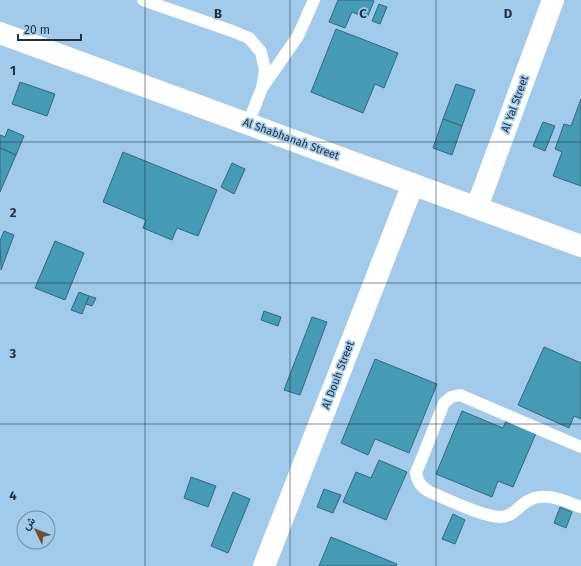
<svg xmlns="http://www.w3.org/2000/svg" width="581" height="566" font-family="'Fira Sans',Vazirmatn,sans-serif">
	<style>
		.building { fill: #459ab5; stroke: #33697a }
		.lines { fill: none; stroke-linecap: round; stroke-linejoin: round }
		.lane { stroke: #fff; stroke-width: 12 }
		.street { stroke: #fff; stroke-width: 22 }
		.grid { fill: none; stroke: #21323e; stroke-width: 1; stroke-opacity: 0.55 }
		.labels { text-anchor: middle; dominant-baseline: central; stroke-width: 3.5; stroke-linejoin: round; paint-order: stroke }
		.street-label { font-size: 11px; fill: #21323e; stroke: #a2cbeb }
		.grid-label { font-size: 13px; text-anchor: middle; font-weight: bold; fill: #21323e; stroke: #a2cbeb; stroke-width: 3.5; stroke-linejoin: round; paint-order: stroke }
	</style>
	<rect width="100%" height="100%" fill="#a2cbeb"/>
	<!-- building -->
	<g class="building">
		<polygon points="338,0 371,0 374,1 367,18 352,12 345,28 329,22"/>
		<polygon points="379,4 387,7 380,24 372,21"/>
		<polygon points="336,29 398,53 384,88 375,84 363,113 311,92"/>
		<polygon points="20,82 55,94 47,116 12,104"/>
		<polygon points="456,84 475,90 462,126 443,119"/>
		<polygon points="581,99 581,186 553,176 562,152 555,149 564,124 571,126"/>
		<polygon points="443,119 462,126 452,155 433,148"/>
		<polygon points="543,122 555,126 545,151 533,146"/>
		<polygon points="8,129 24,136 16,155 0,148 0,135 5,137"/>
		<polygon points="0,148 16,155 0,192"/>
		<polygon points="123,152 217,190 198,236 177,228 172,240 143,228 146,220 103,202"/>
		<polygon points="232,163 245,169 234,194 221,187"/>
		<polygon points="4,231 14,235 1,270 0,241"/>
		<polygon points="55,241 84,253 65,300 35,288"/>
		<polygon points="79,292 89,296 82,314 71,310"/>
		<polygon points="89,296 96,298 92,306 86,304"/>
		<polygon points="264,311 281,317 278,326 261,320"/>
		<polygon points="312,317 327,322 300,395 284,390"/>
		<polygon points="544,347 581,363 581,419 574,416 569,428 518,405"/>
		<polygon points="375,359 437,384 409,453 375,439 368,455 341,443"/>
		<polygon points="462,411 503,428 507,419 537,431 513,487 498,481 492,497 436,474"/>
		<polygon points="379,460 407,472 386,520 343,502 356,472 371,478"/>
		<polygon points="191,477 216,486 208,507 184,498"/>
		<polygon points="324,489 341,495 333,513 317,507"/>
		<polygon points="233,492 250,499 228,553 211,546"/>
		<polygon points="560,507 572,512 566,528 554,523"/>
		<polygon points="453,514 465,520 455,544 442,539"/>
		<polygon points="331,537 397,564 396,566 319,566"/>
	</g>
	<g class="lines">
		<!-- lane -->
		<g class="lane">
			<polyline points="143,0 232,31 249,38 261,52 265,70 262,88 248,123"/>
			<polyline points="264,85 298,36 314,0"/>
			<path d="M581 447 460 395 451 397 444 403 416 473C418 483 421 487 430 492 447 499 483 517 500 517 512 517 517 508 526 502 543 490 564 501 581 507"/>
		</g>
		<!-- street -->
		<g class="street">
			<polyline points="0,33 581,246"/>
			<polyline points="477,207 553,0"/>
			<polyline points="264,566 413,184"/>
		</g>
	</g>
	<!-- grid -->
	<path class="grid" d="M145 0V566M290 0V566M436 0V566M0 142H581M0 283H581M0 424H581"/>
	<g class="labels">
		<!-- street labels -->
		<g class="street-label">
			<text transform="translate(515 104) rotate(-70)">Al Yal Street</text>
			<text transform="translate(291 139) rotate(20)">Al Shabhanah Street</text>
			<text transform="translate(338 375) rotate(-69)">Al Douh Street</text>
		</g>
	</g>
	<g class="grid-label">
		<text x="218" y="18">B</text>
		<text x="363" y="18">C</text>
		<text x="508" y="18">D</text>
		<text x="13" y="75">1</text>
		<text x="13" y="217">2</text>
		<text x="13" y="358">3</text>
		<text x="13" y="500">4</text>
	</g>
	<!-- north arrow -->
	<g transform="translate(36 530) rotate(313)"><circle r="19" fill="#a2cbeb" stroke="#6e8ea6"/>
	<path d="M0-3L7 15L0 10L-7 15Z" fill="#754f2b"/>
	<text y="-6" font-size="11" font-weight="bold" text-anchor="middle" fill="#21323e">ش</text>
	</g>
	<!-- scale -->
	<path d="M18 34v6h63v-6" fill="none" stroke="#21323e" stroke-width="2"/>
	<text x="24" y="34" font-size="12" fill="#21323e" stroke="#a2cbeb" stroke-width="3" paint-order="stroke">20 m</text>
</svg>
